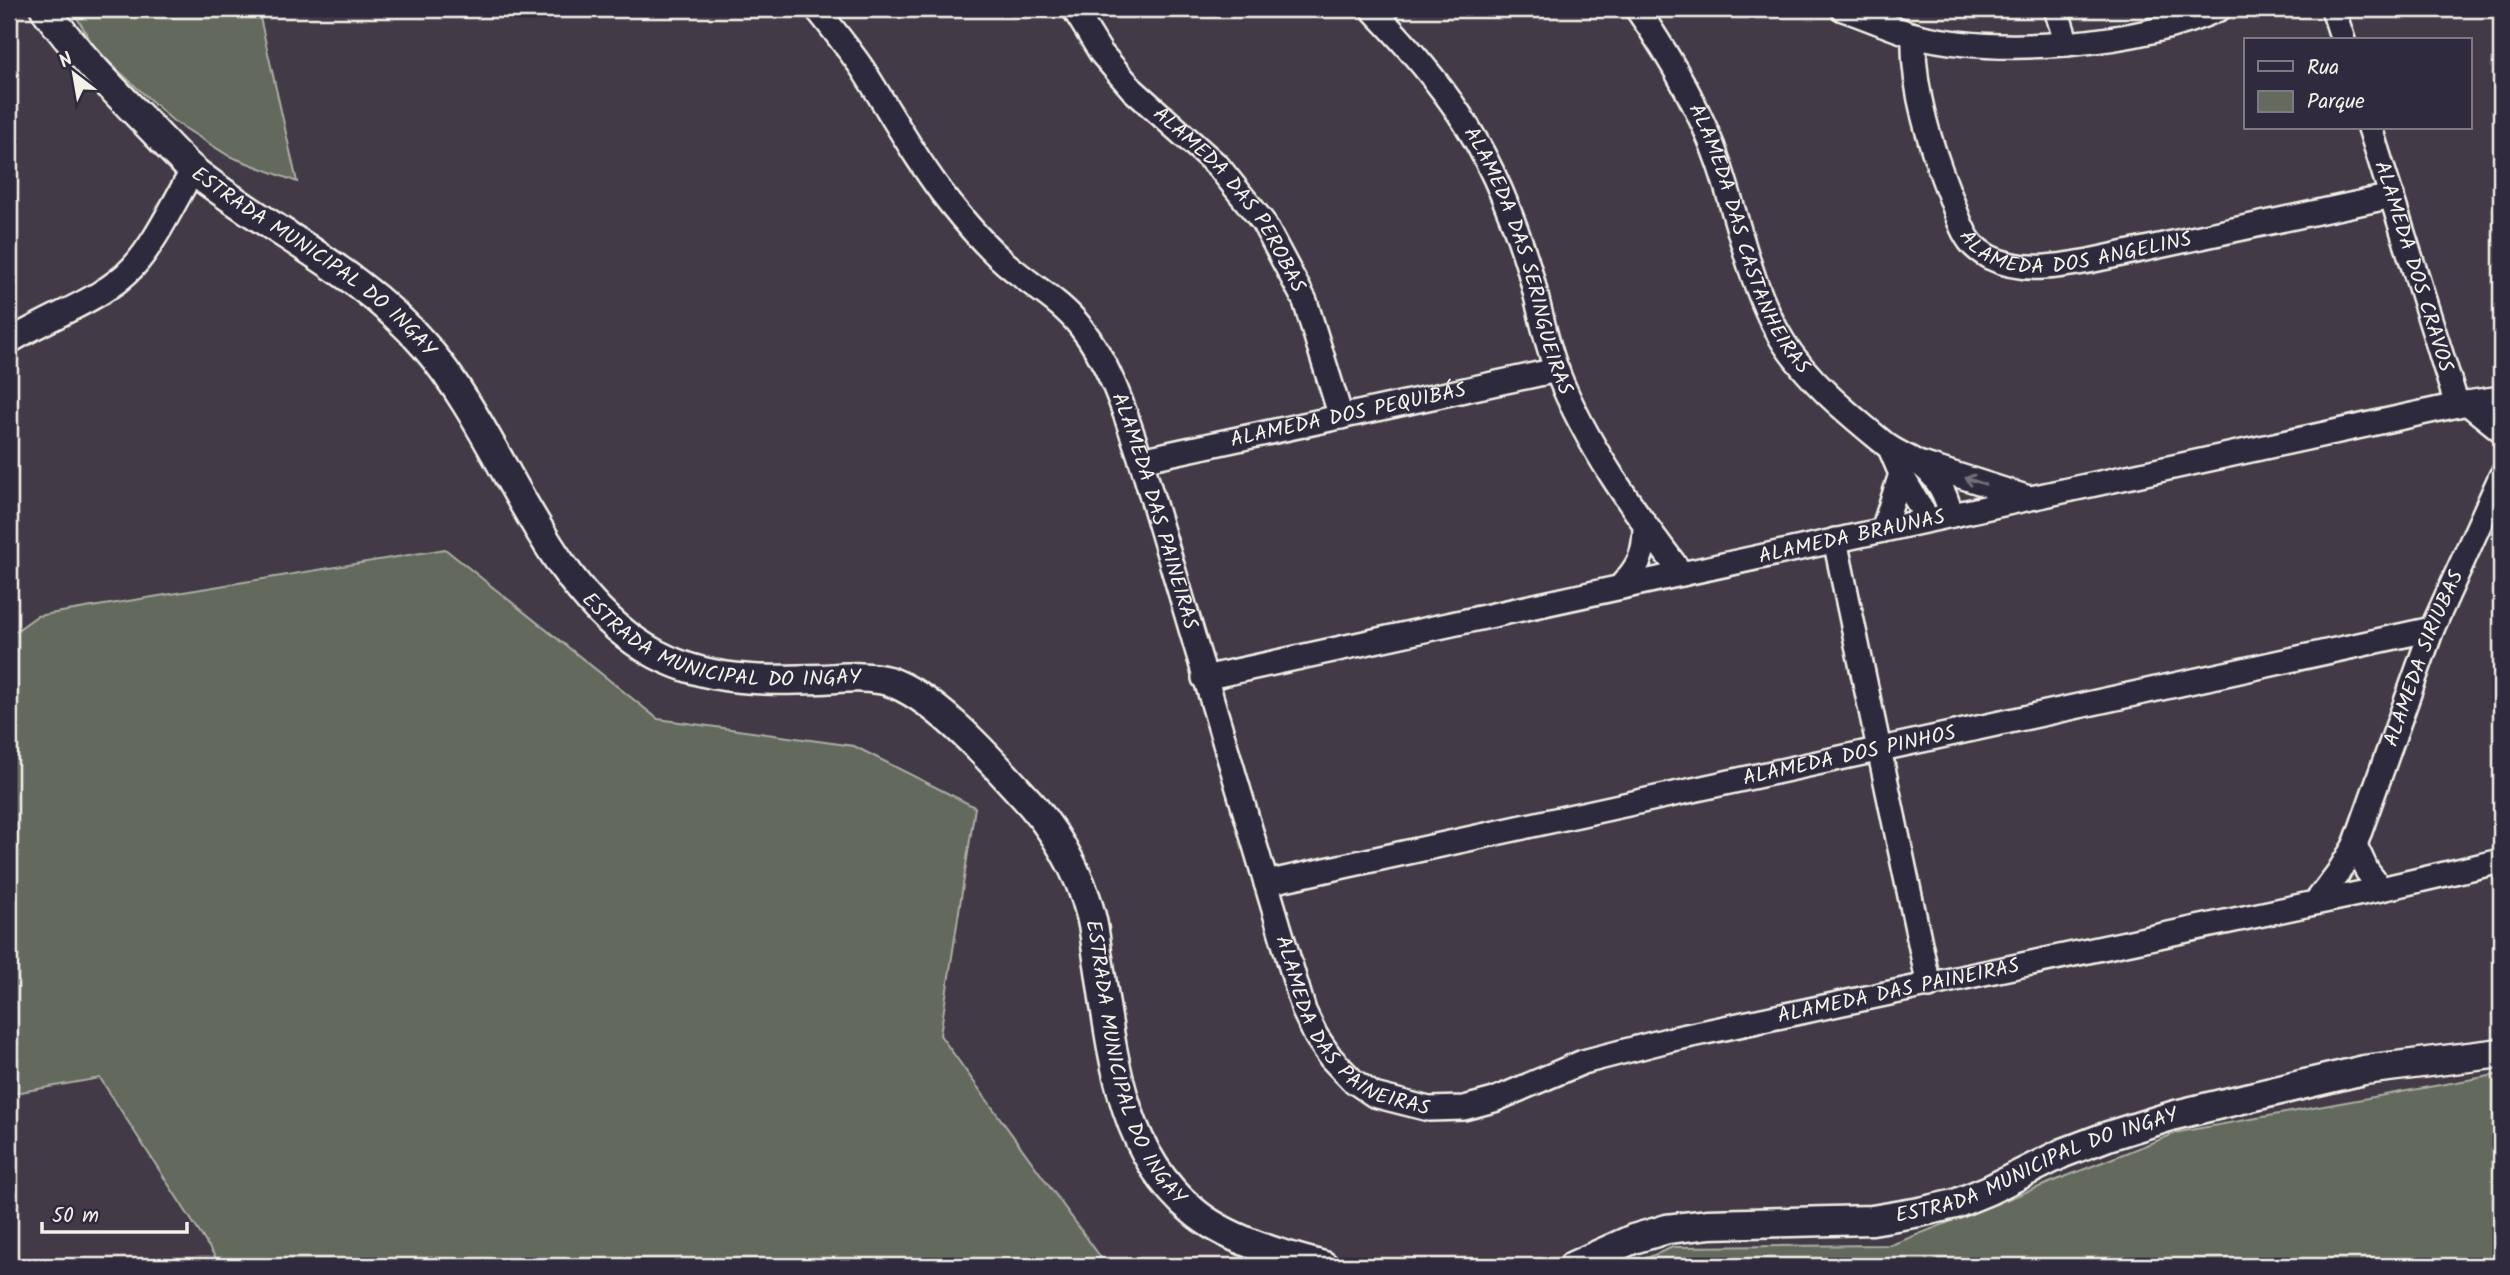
<svg xmlns="http://www.w3.org/2000/svg" width="2510" height="1275" font-family="Kalam,sans-serif">
	<style>
		.green { fill: #646a5d; stroke: #acaea2; stroke-width: 2 }
		.lines { fill: none; stroke-linecap: round; stroke-linejoin: round }
		.minor-casing { stroke: #f4f1e8; stroke-width: 28 }
		.tertiary-casing { stroke: #f4f1e8; stroke-width: 33 }
		.minor { stroke: #2f2a3d; stroke-width: 23 }
		.tertiary { stroke: #2f2a3d; stroke-width: 28 }
		.oneway { stroke: #747079 }
		.labels { text-anchor: middle; dominant-baseline: central; stroke-width: 6; stroke-linejoin: round; paint-order: stroke }
		.street-label { font-size: 21px; fill: #f4f1e8; stroke: #2f2a3d }
	</style>
	<rect width="100%" height="100%" fill="#423b47"/>
	<filter id="ink" filterUnits="userSpaceOnUse"><feTurbulence type="fractalNoise" baseFrequency=".0143" numOctaves="2"/><feDisplacementMap in="SourceGraphic" scale="14" xChannelSelector="R" yChannelSelector="G"/><feConvolveMatrix kernelMatrix="1 2 1 2 8 2 1 2 1" color-interpolation-filters="sRGB"/></filter>
	<g filter="url(#ink)">
		<!-- green -->
		<g class="green">
			<polygon points="72,9 261,9 259,13 297,182 229,156 172,120 96,50"/>
			<polygon points="445,549 658,719 854,746 975,807 940,1035 1107,1266 221,1266 100,1078 9,1094 9,636 37,616"/>
			<polygon points="2501,1074 2501,1266 1628,1266 1673,1247 1891,1245 2179,1132"/>
		</g>
		<g class="lines">
			<!-- minor casing -->
			<g class="minor-casing">
				<g id="minor">
					<path id="s1" d="M817 9C832 28 848 48 862 68 891 113 916 160 949 202 968 226 990 252 1015 271 1037 289 1062 303 1080 326 1111 365 1125 413 1141 460L1304 1011 1316 1036 1331 1058 1352 1080 1374 1095 1429 1109 1464 1108 1494 1100 1583 1062 1668 1040 2381 889 2501 861"/>
					<path id="s2" d="M1074 9 1101 53 1133 90 1218 166 1263 222 1305 301 1341 417"/>
					<path id="s3" d="M1372 9C1403 41 1435 77 1460 115 1489 158 1510 209 1526 259 1538 296 1543 335 1557 371 1586 445 1634 511 1682 574"/>
					<path id="s4" d="M1637 9C1668 54 1701 111 1719 164 1739 222 1751 291 1784 343 1811 384 1849 414 1885 444 1895 452 1907 456 1918 463 1936 474 1946 494 1951 515"/>
					<path d="M1843 9C1867 17 1890 28 1914 35 2000 57 2138 45 2219 9"/>
					<polyline points="2056,9 2067,44"/>
					<polyline points="2333,9 2343,40"/>
					<path id="s5" d="M1914 35C1912 91 1931 148 1952 201 1957 215 1962 232 1972 244 1976 249 1984 254 1989 257 2021 273 2056 267 2089 261L2392 196"/>
					<path id="s6" d="M2370 128 2457 405"/>
					<path d="M9 342C47 317 103 300 133 267 156 242 175 200 193 170"/>
					<polyline points="2467,403 2501,430"/>
					<polyline points="1890,448 1901,474 1928,520"/>
					<path id="s7" d="M1141 460 1557 370"/>
					<polyline points="1922,464 2026,497"/>
					<polyline points="1883,530 1901,474"/>
					<polyline points="1835,540 1929,986"/>
					<path d="M1620 587C1639 566 1645 555 1645 526"/>
					<path id="s8" d="M1204 678 2467 403 2501 398"/>
					<polyline points="2355,845 2367,871 2381,889"/>
					<path id="s9" d="M1266 883 2432 629"/>
					<path id="s10" d="M2316 902 2338 873 2355 845 2432 629 2501 476"/>
				</g>
			</g>
			<!-- tertiary casing -->
			<g class="tertiary-casing">
				<g id="tertiary">
					<path id="s11" d="M45 9C75 51 111 87 147 124 163 140 178 158 195 172 270 231 362 272 425 346 501 434 539 575 636 642 694 682 754 681 821 679 843 678 867 675 888 681 934 696 988 757 1020 792 1052 825 1080 871 1091 916 1095 931 1096 948 1099 964 1112 1050 1120 1150 1192 1210 1225 1239 1281 1255 1324 1266"/>
					<path id="s12" d="M1573 1266 1633 1239 1667 1229 1709 1224 1872 1220 1920 1212 1955 1204 1989 1190 2063 1153 2108 1136 2175 1115 2364 1070 2501 1053"/>
				</g>
			</g>
			<!-- minor -->
			<use href="#minor" class="minor"/>
			<!-- tertiary -->
			<use href="#tertiary" class="tertiary"/>
		</g>
		<!-- one-way arrows -->
		<defs><path id="oneway-shaft" d="M-6 0H5M1.5-3L5.5 0L1.5 3" fill="none" stroke-width="1.6" stroke-linecap="round" stroke-linejoin="round" transform="scale(1.75)"/></defs>
		<use class="oneway" href="#oneway-shaft" transform="translate(1975 481) rotate(-162)"/>
	</g>
	<g class="labels">
		<!-- street labels -->
		<g class="street-label">
			<text stroke="none"><textPath href="#s2" startOffset="248">ALAMEDA DAS PEROBAS</textPath></text>
			<text stroke="none"><textPath href="#s5" startOffset="326">ALAMEDA DOS ANGELINS</textPath></text>
			<text stroke="none"><textPath href="#s4" startOffset="257">ALAMEDA DAS CASTANHEIRAS</textPath></text>
			<text stroke="none"><textPath href="#s3" startOffset="296">ALAMEDA DAS SERINGUEIRAS</textPath></text>
			<text stroke="none"><textPath href="#s11" startOffset="371">ESTRADA MUNICIPAL DO INGAY</textPath></text>
			<text stroke="none"><textPath href="#s6" startOffset="145">ALAMEDA DOS CRAVOS</textPath></text>
			<text stroke="none"><textPath href="#s7" startOffset="212">ALAMEDA DOS PEQUIBÁS</textPath></text>
			<text stroke="none"><textPath href="#s1" startOffset="616">ALAMEDA DAS PAINEIRAS</textPath></text>
			<text stroke="none"><textPath href="#s8" startOffset="663">ALAMEDA BRAUNAS</textPath></text>
			<text stroke="none"><textPath href="#s11" startOffset="959">ESTRADA MUNICIPAL DO INGAY</textPath></text>
			<text stroke="none"><textPath href="#s10" startOffset="268">ALAMEDA SIRIUBAS</textPath></text>
			<text stroke="none"><textPath href="#s9" startOffset="597">ALAMEDA DOS PINHOS</textPath></text>
			<text stroke="none"><textPath href="#s1" startOffset="1792">ALAMEDA DAS PAINEIRAS</textPath></text>
			<text stroke="none"><textPath href="#s1" startOffset="1183">ALAMEDA DAS PAINEIRAS</textPath></text>
			<text stroke="none"><textPath href="#s11" startOffset="1610">ESTRADA MUNICIPAL DO INGAY</textPath></text>
			<text stroke="none"><textPath href="#s12" startOffset="481">ESTRADA MUNICIPAL DO INGAY</textPath></text>
		</g>
	</g>
	<!-- margin -->
	<rect width="2510" height="1275" fill="none" stroke="#2f2a3d" stroke-width="35"/>
	<rect x="18" y="18" width="2475" height="1240" fill="none" stroke="#f4f1e8" stroke-width="2.5" filter="url(#ink)"/>
	<!-- legend -->
	<rect x="2244" y="38" width="228" height="91" fill="#2f2a3d" stroke="#7e7a81" stroke-width="2"/>
	<rect x="2258" y="61" width="35" height="10" fill="#2f2a3d" stroke="#7e7a81" stroke-width="2"/>
	<text x="2307" y="74" font-size="21" fill="#f4f1e8">Rua</text>
	<rect x="2258" y="91" width="35" height="21" fill="#646a5d" stroke="#7e7a81" stroke-width="2"/>
	<text x="2307" y="108" font-size="21" fill="#f4f1e8">Parque</text>
	<!-- north arrow -->
	<g transform="translate(74 74) rotate(329)" stroke="#2f2a3d" stroke-width="5" paint-order="stroke">
	<path d="M0-5L12 26L0 18L-12 26Z" fill="#f4f1e8"/>
	<text y="-10" font-size="19" font-weight="bold" text-anchor="middle" fill="#f4f1e8">N</text>
	</g>
	<!-- scale -->
	<path d="M42 1222v10h145v-10" fill="none" stroke="#f4f1e8" stroke-width="3.5"/>
	<text x="52" y="1222" font-size="21" fill="#f4f1e8" stroke="#2f2a3d" stroke-width="5" paint-order="stroke">50 m</text>
</svg>
